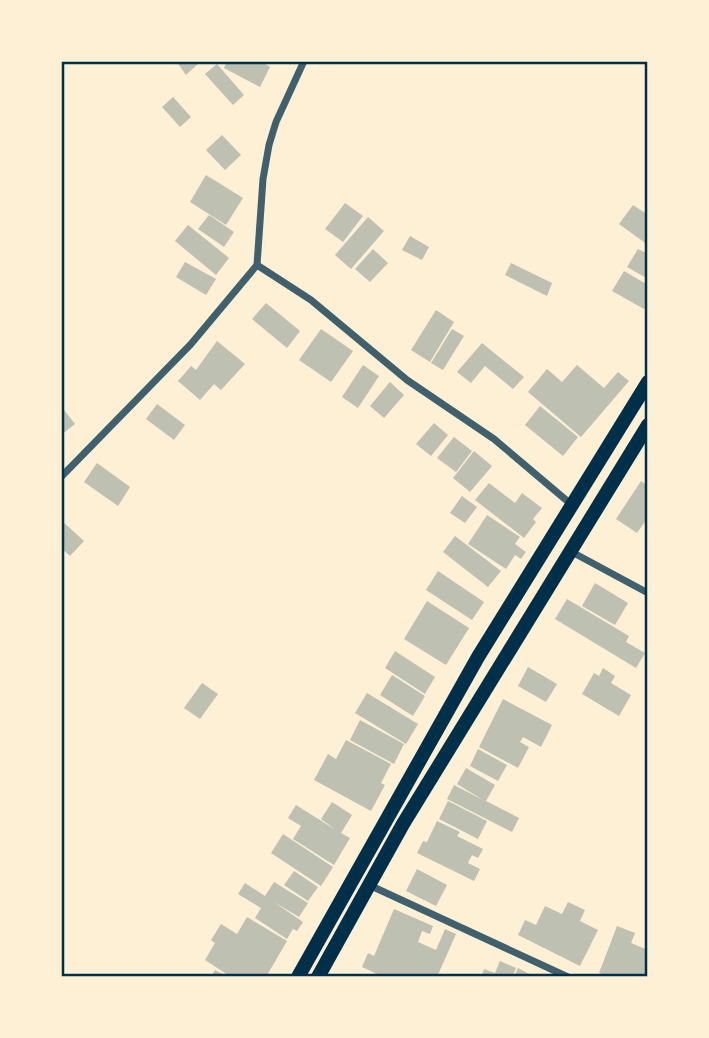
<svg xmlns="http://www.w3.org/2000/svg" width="709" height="1038" font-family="'Roboto Condensed',sans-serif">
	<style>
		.building { fill: #bec0b2 }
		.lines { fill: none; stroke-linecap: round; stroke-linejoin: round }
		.minor { stroke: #3f606c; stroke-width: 7 }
		.primary { stroke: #003049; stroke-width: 14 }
		.neatline { fill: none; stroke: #003049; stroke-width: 2.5 }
	</style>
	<rect width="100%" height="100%" fill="#fdf0d5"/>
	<!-- building -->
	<g class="building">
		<polygon points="176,61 201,61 186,75"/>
		<polygon points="227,61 261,61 270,67 260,87 224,68"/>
		<polygon points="217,64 244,95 233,105 205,74"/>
		<polygon points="173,97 191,117 180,127 162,107"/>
		<polygon points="222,135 241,155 225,170 206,150"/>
		<polygon points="206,175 243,198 226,225 190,202"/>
		<polygon points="345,203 363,216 343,242 325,229"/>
		<polygon points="633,205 648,215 648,245 619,224"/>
		<polygon points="209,215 234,232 224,247 198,229"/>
		<polygon points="368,217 384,231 351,269 335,255"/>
		<polygon points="188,225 229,258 216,275 175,241"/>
		<polygon points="410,236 429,247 422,260 402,250"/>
		<polygon points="373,249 388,263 370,282 355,269"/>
		<polygon points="638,249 648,254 648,279 627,267"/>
		<polygon points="185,262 216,279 206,295 176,277"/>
		<polygon points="511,263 552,283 547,296 505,275"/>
		<polygon points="624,271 648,285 648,303 644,309 612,291"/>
		<polygon points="266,303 300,331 287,348 252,319"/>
		<polygon points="436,310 454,322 430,362 411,350"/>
		<polygon points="321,329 353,351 331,382 299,360"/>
		<polygon points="452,329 464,336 443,370 431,363"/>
		<polygon points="217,341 245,364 221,390 214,384 200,400 178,381 191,366 196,370"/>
		<polygon points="482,343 524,377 513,389 485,366 471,383 457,372"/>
		<polygon points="363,365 379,376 358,408 342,397"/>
		<polygon points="577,365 604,388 618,372 629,381 581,437 528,392 547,369 562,382"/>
		<polygon points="390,382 404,395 384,418 370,406"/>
		<polygon points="157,404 185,425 174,440 146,419"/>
		<polygon points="61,406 75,424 61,435"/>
		<polygon points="540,406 578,437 563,456 525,425"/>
		<polygon points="434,423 448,435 431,456 416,444"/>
		<polygon points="454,437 472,451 456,472 437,458"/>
		<polygon points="474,451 492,466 470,492 453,478"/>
		<polygon points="97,463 130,487 118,506 84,482"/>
		<polygon points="641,481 648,486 648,517 637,533 616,519"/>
		<polygon points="489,483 515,503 522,493 542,508 533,519 536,522 524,538 475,500"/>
		<polygon points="462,496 477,507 465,523 450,513"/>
		<polygon points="487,515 520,537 515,544 526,552 521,559 515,555 506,569 468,544"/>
		<polygon points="61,520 84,541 70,556 61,548"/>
		<polygon points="455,536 501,571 488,587 443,552"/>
		<polygon points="438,571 484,602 472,620 426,590"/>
		<polygon points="595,583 628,603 615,625 582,606"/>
		<polygon points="567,599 629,636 626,642 645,653 636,668 555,619"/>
		<polygon points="427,601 469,628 446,665 404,639"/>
		<polygon points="395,651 435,677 425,694 385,668"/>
		<polygon points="528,667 557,684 546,702 518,686"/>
		<polygon points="603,668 615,676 611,683 631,695 619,716 582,694 594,673 599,676"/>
		<polygon points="392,675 425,696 413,716 380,695"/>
		<polygon points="202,683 218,694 200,719 184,708"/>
		<polygon points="367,693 418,724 406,744 355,713"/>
		<polygon points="503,699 552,725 541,747 523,737 520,742 529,747 518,768 479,747"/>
		<polygon points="360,720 404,744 394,764 350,740"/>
		<polygon points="346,740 391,764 381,783 385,785 371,811 314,780 328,754 336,759"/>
		<polygon points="478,749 507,765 498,781 470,766"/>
		<polygon points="466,768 495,785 486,801 519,818 512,832 447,799 454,785 483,800 457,784"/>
		<polygon points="448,801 487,821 478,839 439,819"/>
		<polygon points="332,802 352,815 341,833 350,838 334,865 293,839 301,826 288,818 296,805 336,830 321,819"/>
		<polygon points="437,821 460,832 457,836 483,849 478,858 472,855 468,863 480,869 474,881 417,853 423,841 427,842"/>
		<polygon points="283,834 333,867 321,886 271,853"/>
		<polygon points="417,869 447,885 436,906 406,891"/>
		<polygon points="294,871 318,887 308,901 284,885"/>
		<polygon points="274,882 308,903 299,917 274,902 303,922 297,931 293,929 287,939 255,918 261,908 238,894 245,883 265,896"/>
		<polygon points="568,902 585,910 580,921 598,930 580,966 518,935 525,920 536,925 545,906 562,914"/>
		<polygon points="394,909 433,926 430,934 422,931 418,942 436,950 445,929 456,934 437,977 423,977 416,974 415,977 384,977 362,967 368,953 374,956"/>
		<polygon points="247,917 287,941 266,977 231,977 205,960 215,943 211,940 221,924 237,934"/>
		<polygon points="617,926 635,933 631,943 648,950 648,968 644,977 610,977 599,973"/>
		<polygon points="500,961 516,968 512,977 481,977 484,969 495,973"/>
		<polygon points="518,968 535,977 514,977"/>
		<polygon points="215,970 228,977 211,977"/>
	</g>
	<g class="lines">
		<!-- minor -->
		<g class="minor">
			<polyline points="257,265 311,300 407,380 494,439 572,505"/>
			<polyline points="61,477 191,344 257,265 263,179 269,145 276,122 304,61"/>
			<polyline points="570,551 648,593"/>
			<polyline points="369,885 568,977"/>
		</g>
		<!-- primary -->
		<g class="primary">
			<polyline points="298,977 478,657 648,382"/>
			<polyline points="318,977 403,824 648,425"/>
		</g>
	</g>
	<!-- border -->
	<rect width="709" height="1038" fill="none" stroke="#fdf0d5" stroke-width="126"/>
	<rect x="63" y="63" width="583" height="912" class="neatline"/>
</svg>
